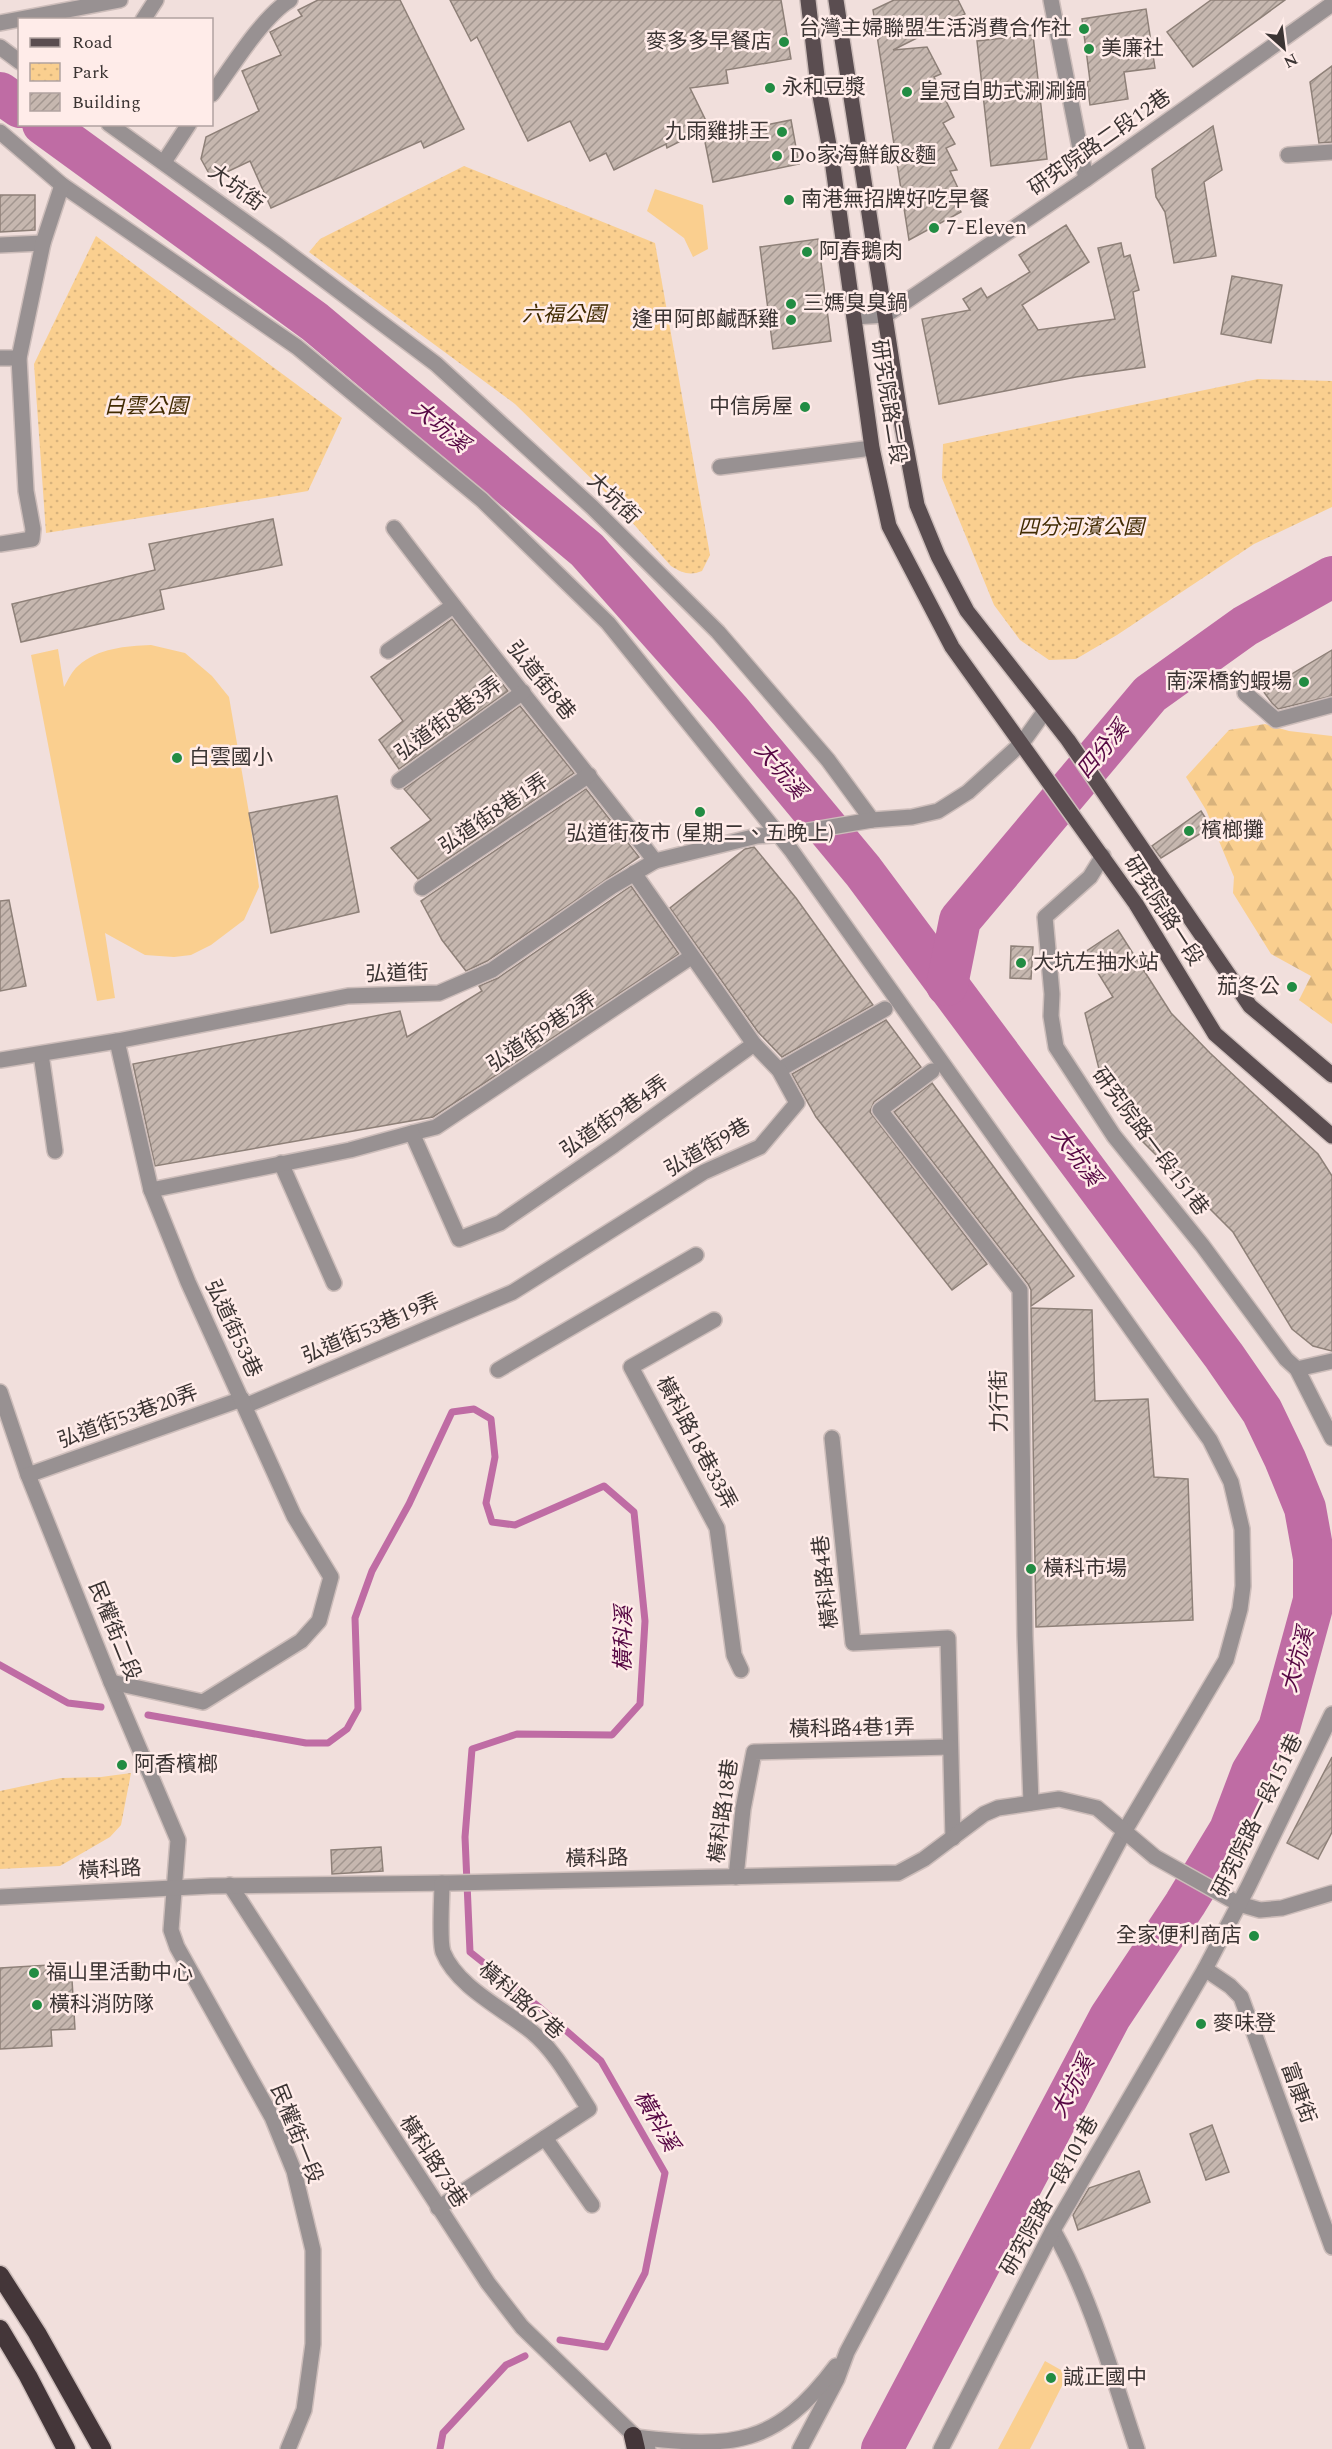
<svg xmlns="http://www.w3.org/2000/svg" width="1332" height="2449" font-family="Spectral,'Noto Sans TC',serif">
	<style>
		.grass { fill: #facf8f }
		.forest { fill: url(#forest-firs) }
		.park { fill: url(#park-dots) }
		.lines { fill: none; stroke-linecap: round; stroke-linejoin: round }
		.stream { stroke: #bf6ca4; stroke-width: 7 }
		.river { stroke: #bf6ca4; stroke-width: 42 }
		.building { fill: url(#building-hatch); stroke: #8e8078; stroke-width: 1.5 }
		.minor-casing { stroke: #cdbdba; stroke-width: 18 }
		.major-casing { stroke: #cdbdba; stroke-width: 18 }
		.highway-casing { stroke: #cdbdba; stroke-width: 21 }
		.minor { stroke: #989192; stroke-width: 15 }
		.major { stroke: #5a4d50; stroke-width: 15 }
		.highway { stroke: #443639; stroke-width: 18 }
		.poi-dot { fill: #228c43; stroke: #ffece9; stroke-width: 2 }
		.labels { text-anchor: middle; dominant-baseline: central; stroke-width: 5; stroke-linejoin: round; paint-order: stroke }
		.poi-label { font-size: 21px; fill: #3b3433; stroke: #ffece9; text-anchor: start }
		.street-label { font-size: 21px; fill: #3b3433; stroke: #ffece9 }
		.park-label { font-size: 21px; font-style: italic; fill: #422b02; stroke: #ffece9 }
		.water-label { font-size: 22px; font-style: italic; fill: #560743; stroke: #ffece9 }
	</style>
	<defs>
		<pattern id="forest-firs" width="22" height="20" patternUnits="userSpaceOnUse" patternTransform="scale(1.5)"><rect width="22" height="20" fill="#facf8f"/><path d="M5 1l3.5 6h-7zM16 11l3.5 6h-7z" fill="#d7b27c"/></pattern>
		<pattern id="park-dots" width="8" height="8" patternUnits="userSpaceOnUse" patternTransform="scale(1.5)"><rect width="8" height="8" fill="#facf8f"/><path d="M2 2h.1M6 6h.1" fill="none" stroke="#d7b27c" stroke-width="1.8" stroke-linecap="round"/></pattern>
		<pattern id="building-hatch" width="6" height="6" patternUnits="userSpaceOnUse" patternTransform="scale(1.5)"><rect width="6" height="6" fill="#c6b7af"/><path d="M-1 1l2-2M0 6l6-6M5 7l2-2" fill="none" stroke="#a2968f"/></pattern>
	</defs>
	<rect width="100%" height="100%" fill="#f1dfdc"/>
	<!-- grass -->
	<g class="grass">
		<polygon points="655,189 703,205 708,249 693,257 684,238 647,211"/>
		<path d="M151 645 185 653 212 676 229 697 249 813 259 887 244 920 211 945 191 955 174 957 145 955 105 933 115 998 97 1001 31 655 58 649 64 687C68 680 72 671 78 666 98 648 126 646 151 645Z"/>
		<polygon points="1045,2361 1068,2374 1030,2449 998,2449"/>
	</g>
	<!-- forest -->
	<polygon class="forest" points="1265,724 1289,731 1332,736 1332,1024 1299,1000 1311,976 1271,954 1233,893 1234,877 1206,810 1186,777 1229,730"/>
	<!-- park -->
	<g class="park">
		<path d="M464 166 655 243 710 555 702 571C690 576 682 573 671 566L605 492 515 404 309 252 320 239Z"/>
		<polygon points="96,236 342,418 308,491 46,533 34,364"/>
		<polygon points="1258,379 1332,381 1332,507 1254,544 1117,635 1076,659 1049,660 1020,640 994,605 942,478 943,444"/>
		<polygon points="131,1773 121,1825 110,1837 60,1866 0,1869 0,1791 61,1778 101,1777"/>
	</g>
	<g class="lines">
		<!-- stream -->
		<g class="stream">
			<polyline points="0,1665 68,1703 101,1707"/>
			<polyline points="148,1715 306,1743 328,1743 347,1729 358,1709 355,1618 372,1571 409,1504 452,1412 474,1409 491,1419 495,1457 486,1503 492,1522 515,1525 604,1486 634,1512 645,1621 640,1704 612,1735 517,1734 472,1749 465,1837 470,1952 539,2007 601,2061 665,2173 645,2273 606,2347 560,2340"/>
			<polyline points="440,2449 443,2433 506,2365 525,2356"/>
		</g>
		<!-- river -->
		<g class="river">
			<polyline points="0,93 20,107"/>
			<polyline points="43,124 315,322 587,550 730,711 863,871 1224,1356 1262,1411 1285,1459 1305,1508 1314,1558 1314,1600 1279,1728 1252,1772 1230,1830 1185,1904 1110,2017 882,2449"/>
			<polyline points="947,985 960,920 1150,694 1245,626 1332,577"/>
		</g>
	</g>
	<!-- building -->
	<g class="building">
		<polygon points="318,0 400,0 464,129 424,148 421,141 271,208 250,161 212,179 201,159 206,137 259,111 242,71 281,55 270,32 302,16 298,10"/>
		<polygon points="450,0 781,0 791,59 726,70 728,83 690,88 709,127 667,148 666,144 614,170 606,153 590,161 570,121 528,141 477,37 471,41"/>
		<polygon points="894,0 958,0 965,14 893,50 927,47 941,74 934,77 954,117 943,123 955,144 946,148 957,170 950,171 958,188 951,191 961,212 909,240 873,10"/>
		<polygon points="1211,0 1285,0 1193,67 1167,32"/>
		<polygon points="1146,9 1155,68 1124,72 1128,99 1090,105 1087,82 1090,81 1082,19"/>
		<polygon points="1033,35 1047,159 991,166 977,41"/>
		<polygon points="1332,66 1332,142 1319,143 1310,82"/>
		<polygon points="791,120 799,164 713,182 704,137"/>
		<polygon points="1213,126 1222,170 1204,182 1216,256 1174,263 1165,212 1156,197 1152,169"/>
		<polygon points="0,195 35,195 35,230 0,232"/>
		<polygon points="1066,225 1089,262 1022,305 1038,330 1115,319 1098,248 1121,243 1124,257 1130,255 1139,290 1133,292 1145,367 1076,377 939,404 922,319 970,310 963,299 981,288 987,298 1030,272 1019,255"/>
		<polygon points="818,239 831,341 773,349 760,247"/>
		<polygon points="1232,276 1282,285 1271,343 1221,334"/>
		<polygon points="273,519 282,565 160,590 164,609 21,642 12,604 155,570 149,544"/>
		<polygon points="452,619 508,691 399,769 379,740 403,721 371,677"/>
		<polygon points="1332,650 1332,696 1278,709 1272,703 1263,691"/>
		<polygon points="520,706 574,773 418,879 391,848 431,820 404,789"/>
		<polygon points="586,789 639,857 487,961 466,971 442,940 421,901"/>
		<polygon points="337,796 359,912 271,933 249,813"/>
		<polygon points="1201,811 1211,827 1161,858 1152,846"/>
		<polygon points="754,847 796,898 873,1005 782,1057 758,1032 670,908 745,849"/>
		<polygon points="631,886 679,954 433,1117 155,1166 133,1064 400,1011 407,1037 482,991 479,986 498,978"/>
		<polygon points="9,900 26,986 0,991 0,901"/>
		<polygon points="1118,930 1171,1013 1210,1053 1318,1154 1332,1176 1332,1351 1313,1346 1292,1329 1233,1232 1135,1134 1139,1129 1100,1073 1085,1013 1113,997 1085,952"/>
		<polygon points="1011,946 1033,947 1031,979 1010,978"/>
		<polygon points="886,1020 921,1067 874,1102 870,1112 987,1264 952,1290 816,1117 792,1074"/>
		<polygon points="932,1083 1074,1276 1031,1306 1031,1290 1028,1284 894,1112"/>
		<polygon points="1031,1308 1092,1310 1095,1401 1148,1399 1154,1477 1188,1479 1193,1620 1036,1627"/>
		<polygon points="1332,1757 1332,1832 1318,1859 1287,1843"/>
		<polygon points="381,1847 383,1871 332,1874 331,1850"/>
		<polygon points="49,1965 49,1981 72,1980 75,2029 51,2030 52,2046 0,2049 0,1968"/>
		<polygon points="1212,2125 1229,2172 1206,2180 1190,2134"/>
		<polygon points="1139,2171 1150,2202 1078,2230 1073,2215 1089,2188"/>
	</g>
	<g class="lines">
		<!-- minor casing -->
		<g class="minor-casing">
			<g id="minor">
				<polyline points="1051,0 1086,179"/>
				<polyline points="143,20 156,0"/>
				<polyline points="0,23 120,0"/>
				<polyline points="0,47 20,62"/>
				<path d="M212 94C231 68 263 16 290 0"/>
				<polyline points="109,124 275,243 436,364 592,507 718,632 828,760 872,820 912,817 938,811 968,792 1022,743 1045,711"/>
				<polyline points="0,132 62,185 297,347 482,500 608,623 791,850 1210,1440 1231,1482 1242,1529 1243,1586 1240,1609 1226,1660 1124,1832 847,2352 837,2379 800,2449"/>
				<polyline points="1288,155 1332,152"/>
				<polyline points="164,162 189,124"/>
				<polyline points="0,245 43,243"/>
				<polyline points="854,317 886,315 1086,179 1332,4"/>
				<polyline points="0,358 19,358"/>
				<polyline points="720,467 872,448"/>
				<path d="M394 528C479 641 569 749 655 861"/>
				<polyline points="0,544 32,539 33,529 26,491 19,358 43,243 62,185"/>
				<polyline points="388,651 453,606"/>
				<polyline points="1245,693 1276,720 1332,705"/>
				<polyline points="399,781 523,692"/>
				<polyline points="1103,856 1090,877 1045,917 1052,994 1051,1016 1056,1047 1114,1136 1202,1245 1286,1359 1297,1369 1332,1438"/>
				<polyline points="422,888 589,775"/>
				<polyline points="41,1054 55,1151"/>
				<polyline points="0,1060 117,1041 348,996 439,993 492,970 611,887 655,861 757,836 790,834 872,820"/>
				<polyline points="779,1070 885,1009"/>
				<polyline points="932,1071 880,1110 1020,1290 1025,1636 1031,1803"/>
				<polyline points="412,1133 436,1127 691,957"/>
				<polyline points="281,1163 334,1283"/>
				<polyline points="151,1190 350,1150 412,1133 459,1239 500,1223 614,1145 754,1044"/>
				<polyline points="714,1320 631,1367 717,1528 734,1655 741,1670"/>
				<polyline points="1297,1369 1332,1361"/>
				<polyline points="498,1370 696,1255"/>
				<polyline points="0,1392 28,1475 111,1682 178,1840 171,1930 177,1947 272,2117 294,2171 313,2250 313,2344 304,2410 288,2449"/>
				<polyline points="245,1406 513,1292 704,1172 760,1147 797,1103 779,1070 754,1044 634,873"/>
				<polyline points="832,1438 853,1643 948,1638 953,1838"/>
				<polyline points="28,1475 242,1399"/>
				<polyline points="111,1682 203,1702 301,1641 319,1621 331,1577 294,1516 188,1282 151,1190 117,1041"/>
				<polyline points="736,1877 743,1809 754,1752 950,1747"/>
				<polyline points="230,1885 488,2283 522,2327 648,2449"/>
				<polyline points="0,1897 211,1886 451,1883 898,1873 924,1859 984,1814 998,1808 1059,1799 1097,1808 1155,1857 1239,1904 1260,1910 1282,1908 1332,1893"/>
				<polyline points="1205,1969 1230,1986 1241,1997 1332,2247"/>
				<polyline points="545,2138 592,2205"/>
				<path d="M438 2208 589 2109C572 2083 556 2052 532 2032 504 2009 457 1987 443 1952 439 1940 442 1898 442 1883"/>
				<path d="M1053 2230C1090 2295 1113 2377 1137 2449"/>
				<path d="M636 2437C733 2449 776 2446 836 2366"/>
				<polyline points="941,2449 1053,2230 1205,1969 1248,1887 1332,1714"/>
			</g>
		</g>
		<!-- major casing -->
		<g class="major-casing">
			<g id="major">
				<polyline points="808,0 818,85 833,167 872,448 889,526 952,647 1136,904 1215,1034 1332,1136"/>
				<polyline points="836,0 901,420 917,505 938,556 967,611 1068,740 1250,1006 1332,1075"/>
			</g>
		</g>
		<!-- highway casing -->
		<g class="highway-casing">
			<g id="highway">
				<polyline points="0,2275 37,2333 102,2449"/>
				<polyline points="0,2329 28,2376 66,2449"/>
				<polyline points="633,2436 636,2449"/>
			</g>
		</g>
		<!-- minor -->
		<use href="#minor" class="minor"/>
		<!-- major -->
		<use href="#major" class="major"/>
		<!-- highway -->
		<use href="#highway" class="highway"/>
	</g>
	<!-- markers -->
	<g class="poi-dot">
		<circle cx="1084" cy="29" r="6"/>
		<circle cx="784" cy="42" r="6"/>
		<circle cx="1089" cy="49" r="6"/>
		<circle cx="770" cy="88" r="6"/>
		<circle cx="907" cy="92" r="6"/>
		<circle cx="782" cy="132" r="6"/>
		<circle cx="777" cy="156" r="6"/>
		<circle cx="789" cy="200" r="6"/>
		<circle cx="934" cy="228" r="6"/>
		<circle cx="807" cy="252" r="6"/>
		<circle cx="791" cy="304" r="6"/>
		<circle cx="791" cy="320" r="6"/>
		<circle cx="805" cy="407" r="6"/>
		<circle cx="1304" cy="682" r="6"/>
		<circle cx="177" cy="758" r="6"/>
		<circle cx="700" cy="812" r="6"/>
		<circle cx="1189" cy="831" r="6"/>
		<circle cx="1021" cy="963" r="6"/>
		<circle cx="1292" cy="987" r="6"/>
		<circle cx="1031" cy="1569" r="6"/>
		<circle cx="122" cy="1765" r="6"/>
		<circle cx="1254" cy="1936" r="6"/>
		<circle cx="34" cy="1973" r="6"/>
		<circle cx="37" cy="2005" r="6"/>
		<circle cx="1201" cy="2024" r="6"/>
		<circle cx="1051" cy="2378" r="6"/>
	</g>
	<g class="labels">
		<!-- poi labels -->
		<g class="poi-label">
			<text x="1072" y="29" text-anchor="end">台灣主婦聯盟生活消費合作社</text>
			<text x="772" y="42" text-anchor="end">麥多多早餐店</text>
			<text x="1101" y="49">美廉社</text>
			<text x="782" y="88">永和豆漿</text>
			<text x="919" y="92">皇冠自助式涮涮鍋</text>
			<text x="770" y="132" text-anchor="end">九雨雞排王</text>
			<text x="789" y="156">Do家海鮮飯&amp;麵</text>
			<text x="801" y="200">南港無招牌好吃早餐</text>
			<text x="946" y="228">7-Eleven</text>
			<text x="819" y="252">阿春鵝肉</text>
			<text x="803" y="304">三媽臭臭鍋</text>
			<text x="779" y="320" text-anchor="end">逢甲阿郎鹹酥雞</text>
			<text x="793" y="407" text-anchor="end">中信房屋</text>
			<text x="1292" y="682" text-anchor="end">南深橋釣蝦場</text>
			<text x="189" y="758">白雲國小</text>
			<text x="1201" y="831">檳榔攤</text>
			<text x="700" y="834" text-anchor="middle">弘道街夜市 (星期二、五晚上)</text>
			<text x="1033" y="963">大坑左抽水站</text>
			<text x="1280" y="987" text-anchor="end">茄冬公</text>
			<text x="1043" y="1569">橫科市場</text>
			<text x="134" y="1765">阿香檳榔</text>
			<text x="1242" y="1936" text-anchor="end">全家便利商店</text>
			<text x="46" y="1973">福山里活動中心</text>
			<text x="49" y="2005">橫科消防隊</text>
			<text x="1213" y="2024">麥味登</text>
			<text x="1063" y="2378">誠正國中</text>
		</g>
		<!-- street labels -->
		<g class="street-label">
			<text transform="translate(1100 143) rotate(-35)">研究院路二段12巷</text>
			<text transform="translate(236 188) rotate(36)">大坑街</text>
			<text transform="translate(888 402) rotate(81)">研究院路二段</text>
			<text transform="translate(613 499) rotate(44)">大坑街</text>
			<text transform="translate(541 681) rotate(51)">弘道街8巷</text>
			<text transform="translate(449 719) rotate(-36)">弘道街8巷3弄</text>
			<text transform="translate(494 814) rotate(-34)">弘道街8巷1弄</text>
			<text transform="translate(1163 911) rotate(57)">研究院路一段</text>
			<text transform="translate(397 974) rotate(-2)">弘道街</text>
			<text transform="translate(542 1032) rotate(-34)">弘道街9巷2弄</text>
			<text transform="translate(615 1117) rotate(-35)">弘道街9巷4弄</text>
			<text transform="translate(1150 1142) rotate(53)">研究院路一段151巷</text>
			<text transform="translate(708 1148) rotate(-30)">弘道街9巷</text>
			<text transform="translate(233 1329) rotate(65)">弘道街53巷</text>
			<text transform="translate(371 1329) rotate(-23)">弘道街53巷19弄</text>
			<text transform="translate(1000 1401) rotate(-91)">力行街</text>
			<text transform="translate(128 1417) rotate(-20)">弘道街53巷20弄</text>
			<text transform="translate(696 1443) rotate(62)">橫科路18巷33弄</text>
			<text transform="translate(826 1582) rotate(-96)">橫科路4巷</text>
			<text transform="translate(114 1631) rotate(68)">民權街二段</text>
			<text transform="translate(852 1729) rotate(-1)">橫科路4巷1弄</text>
			<text transform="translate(724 1811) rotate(-82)">橫科路18巷</text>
			<text transform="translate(1258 1816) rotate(-64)">研究院路一段151巷</text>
			<text transform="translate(597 1859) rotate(-1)">橫科路</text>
			<text transform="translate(110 1870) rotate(-3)">橫科路</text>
			<text transform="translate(521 2001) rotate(41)">橫科路67巷</text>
			<text transform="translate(1298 2093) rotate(70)">富康街</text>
			<text transform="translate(296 2134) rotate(68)">民權街一段</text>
			<text transform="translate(433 2162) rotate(57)">橫科路73巷</text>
			<text transform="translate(1050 2196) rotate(-61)">研究院路一段101巷</text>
		</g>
		<!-- park labels -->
		<g class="park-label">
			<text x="564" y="315">六福公園</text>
			<text x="146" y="407">白雲公園</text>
			<text x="1081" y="528">四分河濱公園</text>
		</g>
		<!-- water labels -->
		<g class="water-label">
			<text transform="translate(440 427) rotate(40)">大坑溪</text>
			<text transform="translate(1103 750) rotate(-50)">四分溪</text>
			<text transform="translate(780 771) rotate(50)">大坑溪</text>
			<text transform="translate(1076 1157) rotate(53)">大坑溪</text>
			<text transform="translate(624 1639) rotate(-89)">橫科溪</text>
			<text transform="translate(1298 1660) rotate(-74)">大坑溪</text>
			<text transform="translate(1073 2087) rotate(-62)">大坑溪</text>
			<text transform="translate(656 2121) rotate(60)">橫科溪</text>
		</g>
	</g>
	<!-- legend -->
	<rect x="18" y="18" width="195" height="108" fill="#ffece9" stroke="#b1a2a0" stroke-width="1.5"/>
	<rect x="30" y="38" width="30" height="9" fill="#5a4d50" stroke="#b1a2a0" stroke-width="1.5"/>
	<text x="72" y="48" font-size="18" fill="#3b3433">Road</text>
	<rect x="30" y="63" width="30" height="18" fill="url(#park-dots)" stroke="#b1a2a0" stroke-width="1.5"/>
	<text x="72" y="78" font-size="18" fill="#3b3433">Park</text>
	<rect x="30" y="93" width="30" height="18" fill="url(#building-hatch)" stroke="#b1a2a0" stroke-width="1.5"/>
	<text x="72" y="108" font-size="18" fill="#3b3433">Building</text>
	<!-- north arrow -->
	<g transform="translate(1284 48) rotate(152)" stroke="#ffece9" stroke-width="4.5" paint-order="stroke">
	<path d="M0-4.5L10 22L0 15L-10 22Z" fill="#3b3433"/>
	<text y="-9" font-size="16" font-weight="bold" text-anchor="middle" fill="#3b3433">N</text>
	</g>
</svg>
